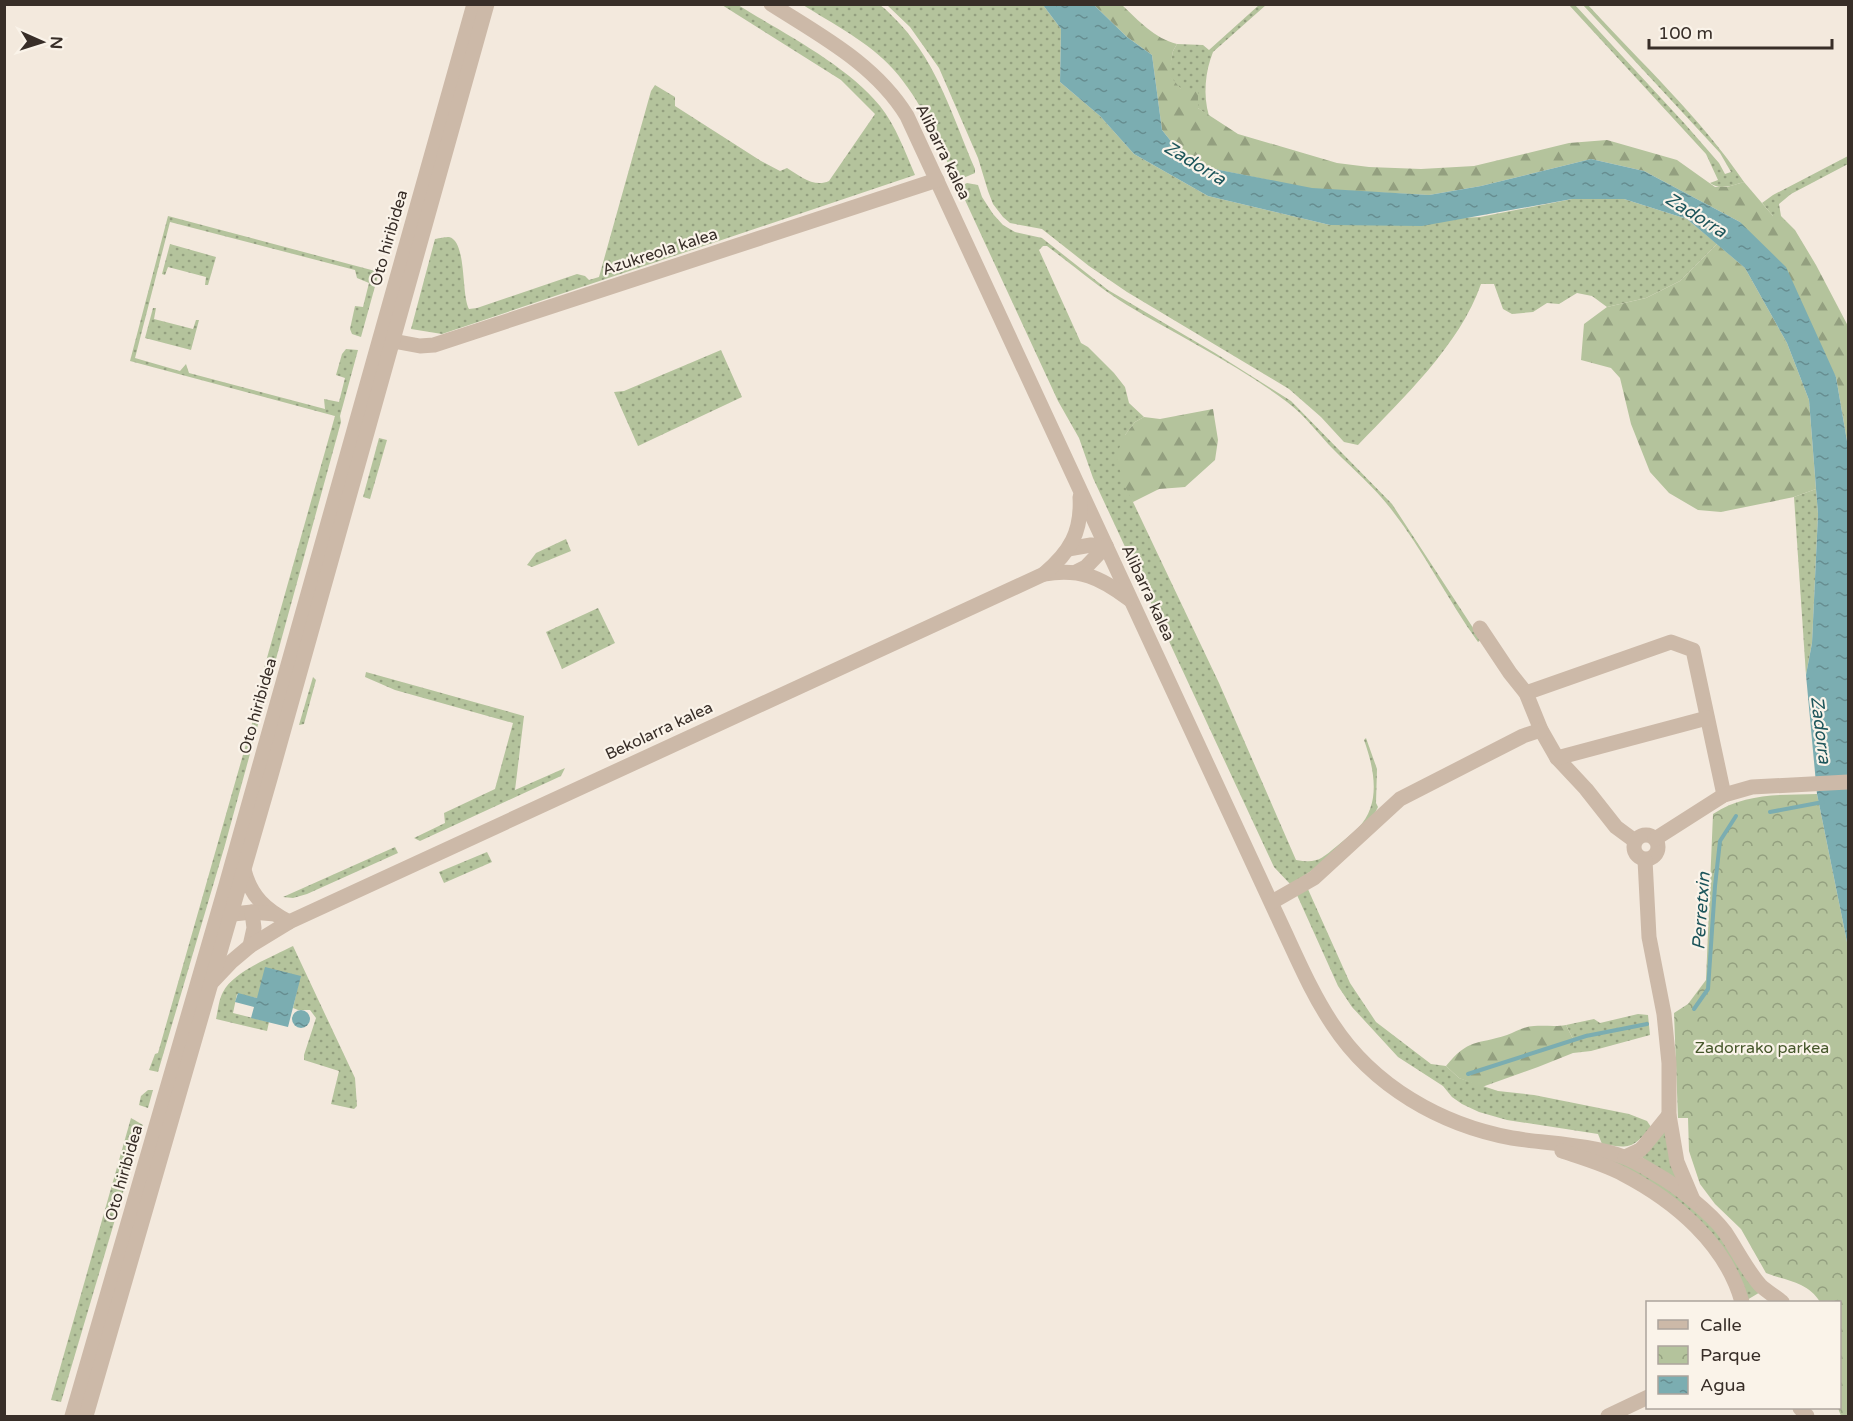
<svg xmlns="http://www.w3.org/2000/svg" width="1853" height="1421" font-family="'Varela Round',sans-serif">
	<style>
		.grass { fill: url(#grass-dots) }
		.forest { fill: url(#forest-firs) }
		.park { fill: url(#park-crowns) }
		.water { fill: url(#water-ripples) }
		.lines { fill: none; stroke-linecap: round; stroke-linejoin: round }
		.stream { stroke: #7badb1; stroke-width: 4 }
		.minor { stroke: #ccb9a8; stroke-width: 15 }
		.labels { text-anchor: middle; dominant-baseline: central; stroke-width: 4.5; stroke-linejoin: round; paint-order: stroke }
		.street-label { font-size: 16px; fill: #382e28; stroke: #faf3e9 }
		.park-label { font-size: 16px; fill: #46572b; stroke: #faf3e9 }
		.water-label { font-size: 18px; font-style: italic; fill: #1d555b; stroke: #faf3e9 }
	</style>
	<defs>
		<pattern id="grass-dots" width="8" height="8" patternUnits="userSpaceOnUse" patternTransform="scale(1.5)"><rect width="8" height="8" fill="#b4c39c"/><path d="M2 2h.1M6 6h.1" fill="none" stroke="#939f7f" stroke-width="1.8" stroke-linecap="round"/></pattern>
		<pattern id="forest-firs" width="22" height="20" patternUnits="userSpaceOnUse" patternTransform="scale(1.5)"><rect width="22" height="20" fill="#b4c39c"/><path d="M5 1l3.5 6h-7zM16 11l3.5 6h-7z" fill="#939f7f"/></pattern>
		<pattern id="park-crowns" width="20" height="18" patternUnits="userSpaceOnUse" patternTransform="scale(1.5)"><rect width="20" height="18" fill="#b4c39c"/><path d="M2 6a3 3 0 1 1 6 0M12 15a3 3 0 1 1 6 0" fill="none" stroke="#939f7f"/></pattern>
		<pattern id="water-ripples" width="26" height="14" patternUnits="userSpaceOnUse" patternTransform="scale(1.5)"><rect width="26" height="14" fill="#7badb1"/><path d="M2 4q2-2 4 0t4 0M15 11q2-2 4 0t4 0" fill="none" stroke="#668d90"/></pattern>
	</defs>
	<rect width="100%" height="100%" fill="#f3e9dd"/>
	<!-- grass -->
	<g class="grass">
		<path d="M722 5H738C783 33 847 65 880 106 896 126 905 152 915 175L442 334 411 329 435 239C439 238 446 237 449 237 467 241 461 294 469 309L477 308 577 274 585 276 589 280 599 277 651 91 655 85 675 97V106L761 161 780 171 787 168C800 176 814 188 829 181L875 114 841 80Z"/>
		<path d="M880 5C887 10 893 17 900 24 938 65 953 118 975 169V173L956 181C938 142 922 101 893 69 869 42 833 24 803 5Z"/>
		<path d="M887 5H1043L1061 29 1060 82 1100 116 1134 154 1208 196 1330 225 1480 217 1572 199H1624L1687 219 1717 244 1680 281 1646 298 1607 307 1592 296 1577 293 1559 304 1547 303 1533 312 1512 314 1503 309 1494 284H1481C1460 345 1402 399 1358 445L1344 442 1321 417 1289 389 1127 292 1089 266 1042 229 1010 223 1003 217 993 204 988 191 978 158 939 68 910 27Z"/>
		<path d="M1259 5H1266L1213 52C1205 72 1203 95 1209 116L1198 108 1168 75 1173 51 1177 44 1203 45 1209 50Z"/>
		<path d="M1569 5H1575L1685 124 1719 163 1725 174 1731 172 1720 153 1583 5H1588C1641 63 1700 117 1744 182 1733 185 1720 191 1710 183L1718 180 1706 154Z"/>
		<polygon points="1848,156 1848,164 1791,194 1779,204 1781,216 1773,216 1762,203 1773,195"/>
		<path d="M967 183 978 185 982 197 993 214 1003 225 1015 232 1042 238 1108 290 1215 353 1291 401 1392 504 1481 640 1478 642C1447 599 1424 551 1391 509 1374 487 1354 470 1334 450 1318 434 1305 415 1287 402 1237 364 1180 337 1127 305 1099 288 1074 266 1047 246H1043L1039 250 1081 343 1088 347 1114 373 1125 387 1129 403 1144 417 1135 422 1125 435 1133 502 1219 683 1296 860C1317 864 1321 859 1337 846 1344 840 1352 834 1358 828 1382 804 1374 768 1364 740L1366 738 1377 769 1376 803 1378 807C1365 837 1318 866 1291 885L1274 867 1093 478 1079 438 1058 401 959 187Z"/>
		<polygon points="168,216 379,272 361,337 352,334 350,329 355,306 363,307 369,283 357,278 355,270 170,222 135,358 180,371 186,364 189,373 325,409 324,399 339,402 345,378 336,375 342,354 346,349 358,350 340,416 341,422 225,845 158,1072 149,1070 155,1054 158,1053 266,674 263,672 335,416 130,361"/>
		<polygon points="170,244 216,257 208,285 205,285 206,277 168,267 165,275 162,274"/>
		<polygon points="153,308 156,308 154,319 193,329 196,320 199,320 191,350 145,338"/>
		<polygon points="721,350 742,397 638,446 614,392 624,391"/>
		<polygon points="379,438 387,440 370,499 363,497"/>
		<polygon points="1816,489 1818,514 1812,643 1806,675 1794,497"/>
		<polygon points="566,539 571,551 532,567 527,565 536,553"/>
		<polygon points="598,608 615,643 562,669 546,632"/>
		<polygon points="366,672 524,716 515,790 565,768 561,776 420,841 414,838 445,823 444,813 495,789 513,723 395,690 365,677"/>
		<polygon points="313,677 316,680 304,724 299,725"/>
		<polygon points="395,847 398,853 307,894 293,898 283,897"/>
		<polygon points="487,852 492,862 444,883 439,872"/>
		<path d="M1307 887 1350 983 1376 1022 1431 1064 1446 1066 1459 1078 1498 1091 1534 1095 1629 1114 1647 1121 1651 1127C1633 1148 1630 1149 1602 1144L1598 1134 1507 1120 1479 1112 1462 1104 1452 1097 1443 1086 1398 1057 1352 1007 1338 986 1297 895Z"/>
		<path d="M293 946 355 1078 357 1106 354 1109 331 1104 339 1071 304 1060V1055L316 1018 310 1010H298L293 1008 300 976 257 998 237 994 233 1013 269 1022 267 1031 216 1019C218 1010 219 999 223 992 234 971 272 957 293 946Z"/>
		<polygon points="1638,1014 1648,1015 1650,1035 1591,1051 1573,1053 1573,1039 1566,1025 1594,1019 1600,1023"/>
		<polygon points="148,1090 153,1090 148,1108 139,1105 141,1096"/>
		<polygon points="131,1118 143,1125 61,1402 51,1400"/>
		<polygon points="1666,1128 1681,1186 1640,1156"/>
		<path d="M1599 1155C1641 1165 1685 1196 1715 1228 1732 1246 1746 1270 1762 1291L1747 1300 1711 1239Z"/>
	</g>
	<!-- forest -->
	<g class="forest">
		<path d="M1094 5H1122C1139 21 1154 38 1177 44L1173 51 1169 75 1181 89 1198 90V108L1238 134 1337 163 1369 167 1421 169 1474 166 1569 143 1607 140 1677 160 1715 187H1727L1744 182 1773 216H1781L1795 230 1816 265 1848 326V447L1836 377 1740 222 1644 171 1591 159 1481 186 1429 195 1312 189 1204 167 1170 140 1162 130 1152 55 1127 37Z"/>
		<polygon points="1717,244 1745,268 1787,343 1809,400 1816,489 1794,497 1721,512 1698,510 1669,493 1650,472 1631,424 1620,378 1611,368 1581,360 1584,324 1607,307 1646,298 1680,281"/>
		<polygon points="1213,409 1218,440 1215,460 1185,487 1159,489 1133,502 1123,482 1116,455 1125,435 1135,422 1144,417 1160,419"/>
		<path d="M1566 1025 1573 1039V1053L1538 1067 1482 1087 1459 1078 1446 1066C1469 1038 1476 1045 1507 1035 1515 1032 1525 1026 1534 1026 1545 1025 1555 1027 1566 1025Z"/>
	</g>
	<!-- park -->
	<path class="park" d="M1817 794 1848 947V1416H1841L1838 1408H1840V1302H1820C1808 1282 1786 1281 1766 1273L1741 1229 1715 1204 1700 1184 1689 1151 1688 1118H1678L1674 1013 1688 1004 1706 980 1713 814C1745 793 1780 795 1817 794Z"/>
	<!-- water -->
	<g class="water">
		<polygon points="1043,5 1094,5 1127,37 1152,55 1162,130 1170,140 1204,167 1312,188 1429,195 1481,186 1591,159 1644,171 1740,222 1786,267 1836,377 1848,447 1848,947 1817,794 1806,675 1812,643 1818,514 1809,400 1787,343 1745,268 1687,219 1624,199 1572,199 1422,226 1330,225 1208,196 1134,154 1100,116 1060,82 1061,29"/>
		<polygon points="265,967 301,976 288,1027 251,1018 254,1007 235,1002 238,993 257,998"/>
		<circle cx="301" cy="1019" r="9"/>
	</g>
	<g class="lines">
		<!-- stream -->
		<g class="stream">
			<polyline points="1770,812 1823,802"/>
			<polyline points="1694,1009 1708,989 1715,886 1720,841 1736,816"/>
			<polyline points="1468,1074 1586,1036 1647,1024"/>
		</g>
		<!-- minor -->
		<g class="minor">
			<path d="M771 4C821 36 875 64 907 116L1281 924C1297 958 1312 994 1333 1025 1373 1086 1441 1125 1512 1138 1549 1144 1588 1144 1624 1157 1635 1161 1646 1168 1656 1174 1676 1185 1711 1213 1725 1232 1737 1250 1746 1269 1760 1285 1766 1291 1775 1296 1782 1302"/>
			<polyline points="393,341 420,346 434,345 937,180"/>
			<polyline points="1068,549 1091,545 1106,546"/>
			<polyline points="1076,572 1086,567 1106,546"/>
			<path d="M1044 574C1080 568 1100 577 1129 599"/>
			<polyline points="1480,628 1510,673 1526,693 1541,730 1557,758 1586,789 1616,827 1635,841"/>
			<polyline points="1526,693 1671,642 1693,650 1724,795"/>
			<polyline points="1557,758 1707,718"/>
			<circle cx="1646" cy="847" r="12"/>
			<polyline points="1655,839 1724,795 1752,787 1848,782"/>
			<polyline points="1645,860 1649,937 1664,1014 1669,1063 1669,1115 1677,1162 1693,1200"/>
			<path d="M244 870C251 897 266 910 289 922"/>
			<polyline points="1272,902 1314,878 1400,799 1523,736 1541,730"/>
			<polyline points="224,915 252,912 275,914"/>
			<polyline points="250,946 254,928 252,912"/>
			<path d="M213 981 231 962 250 946 289 922 1044 574C1070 552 1082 532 1080 497"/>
			<path d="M1562 1151C1583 1158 1604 1164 1623 1174 1675 1201 1726 1244 1742 1302"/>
			<polyline points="1625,1157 1640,1150 1644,1146 1669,1115"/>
			<polyline points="1800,1408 1807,1416"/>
			<polyline points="72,1416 226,885 474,4"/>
			<polyline points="86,1416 270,779 487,4"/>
			<polyline points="1608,1416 1648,1397"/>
		</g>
	</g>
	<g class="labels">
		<!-- street labels -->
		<g class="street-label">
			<text transform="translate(943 152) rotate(64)">Alibarra kalea</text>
			<text transform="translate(389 238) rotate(-74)">Oto hiribidea</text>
			<text transform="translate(660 252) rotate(-18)">Azukreola kalea</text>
			<text transform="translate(1148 593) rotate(65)">Alibarra kalea</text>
			<text transform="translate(258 706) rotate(-74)">Oto hiribidea</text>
			<text transform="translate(659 731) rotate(-25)">Bekolarra kalea</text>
			<text transform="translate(124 1173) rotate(-74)">Oto hiribidea</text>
		</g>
		<!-- park labels -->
		<g class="park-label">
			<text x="1762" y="1048">Zadorrako parkea</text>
		</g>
		<!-- water labels -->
		<g class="water-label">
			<text transform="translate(1195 163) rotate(31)">Zadorra</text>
			<text transform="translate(1696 215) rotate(32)">Zadorra</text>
			<text transform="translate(1821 730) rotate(83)">Zadorra</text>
			<text transform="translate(1701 911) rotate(-86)">Perretxin</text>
		</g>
	</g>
	<!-- border -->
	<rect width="1853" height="1421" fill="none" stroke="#382e28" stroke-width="12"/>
	<!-- legend -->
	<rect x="1646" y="1301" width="195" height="108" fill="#faf3e9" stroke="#aca49c" stroke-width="1.5"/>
	<rect x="1658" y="1320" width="30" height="9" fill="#ccb9a8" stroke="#aca49c" stroke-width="1.5"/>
	<text x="1700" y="1331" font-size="18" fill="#382e28">Calle</text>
	<rect x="1658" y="1346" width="30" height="18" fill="url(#park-crowns)" stroke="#aca49c" stroke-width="1.5"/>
	<text x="1700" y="1361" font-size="18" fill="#382e28">Parque</text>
	<rect x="1658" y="1376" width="30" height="18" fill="url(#water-ripples)" stroke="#aca49c" stroke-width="1.5"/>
	<text x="1700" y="1391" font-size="18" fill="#382e28">Agua</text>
	<!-- north arrow -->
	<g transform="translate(42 42) rotate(93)" stroke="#faf3e9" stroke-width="4.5" paint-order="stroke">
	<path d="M0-4.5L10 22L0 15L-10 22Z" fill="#382e28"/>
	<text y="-9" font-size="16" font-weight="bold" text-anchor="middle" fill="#382e28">N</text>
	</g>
	<!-- scale -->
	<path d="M1649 39v9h183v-9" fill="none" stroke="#382e28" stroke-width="3"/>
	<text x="1658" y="39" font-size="18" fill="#382e28" stroke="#faf3e9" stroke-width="4.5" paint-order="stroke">100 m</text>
</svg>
